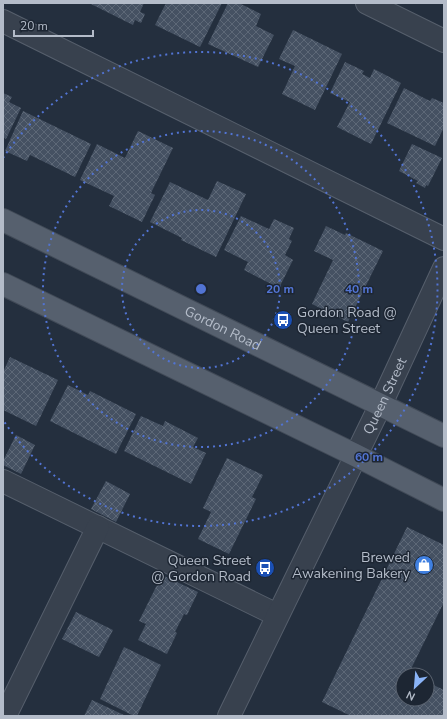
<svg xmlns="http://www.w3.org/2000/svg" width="447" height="719" font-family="'Nunito Sans',sans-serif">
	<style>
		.building { fill: url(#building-cross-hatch) }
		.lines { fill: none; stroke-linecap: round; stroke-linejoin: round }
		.minor-casing { stroke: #565f6c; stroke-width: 24 }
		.major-casing { stroke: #414a57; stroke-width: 24 }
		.minor { stroke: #38414e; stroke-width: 22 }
		.major { stroke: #56606e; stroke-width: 22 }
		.ring { fill: none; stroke: #5274d3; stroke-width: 2; stroke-dasharray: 2 4 }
		.labels { text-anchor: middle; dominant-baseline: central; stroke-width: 3; stroke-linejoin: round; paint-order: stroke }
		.poi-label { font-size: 14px; fill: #b4bcc9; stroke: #1d2633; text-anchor: end }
		.street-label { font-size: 14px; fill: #b4bcc9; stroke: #1d2633 }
		.centre { fill: #5274d3; stroke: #1d2633; stroke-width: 2 }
		.ring-label { font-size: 12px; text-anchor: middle; font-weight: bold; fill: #5274d3; stroke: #1d2633; stroke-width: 3; stroke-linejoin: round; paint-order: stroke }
	</style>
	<defs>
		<pattern id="building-cross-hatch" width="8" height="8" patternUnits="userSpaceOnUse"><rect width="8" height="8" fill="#455162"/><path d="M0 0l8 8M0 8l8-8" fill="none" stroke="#5d6877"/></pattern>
	</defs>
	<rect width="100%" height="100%" fill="#242f3e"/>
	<!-- building -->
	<g class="building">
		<polygon points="89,3 144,3 140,12 145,14 141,23 135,20 133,25"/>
		<polygon points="166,3 222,3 200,47 155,25"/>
		<polygon points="228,3 239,3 261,14 256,26 274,35 258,67 208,44"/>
		<polygon points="293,30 342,54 315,110 282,94 295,66 279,59"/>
		<polygon points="345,62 364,71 362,74 370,78 374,69 401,83 371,144 337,127 350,102 330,93"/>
		<polygon points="404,88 430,101 432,98 444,103 444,127 435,146 387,123"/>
		<polygon points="3,93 12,97 9,102 21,108 6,139 3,137"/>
		<polygon points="23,111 91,144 75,177 30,155 27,161 5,151"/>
		<polygon points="138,131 173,148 151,193 155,195 142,222 109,206 114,196 80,180 97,144 125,158"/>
		<polygon points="412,144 442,158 428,186 426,185 425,188 416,183 418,181 399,171"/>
		<polygon points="217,181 246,194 216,257 181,240 182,238 150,222 170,182 208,200"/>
		<polygon points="241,216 269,229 274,219 294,228 289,239 292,241 285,255 293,260 279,288 244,270 248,262 224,250"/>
		<polygon points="326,226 345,235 346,233 383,251 348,322 312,304 333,260 314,251"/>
		<polygon points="10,357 58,380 36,426 3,410 3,372"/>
		<polygon points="68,385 88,395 90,391 136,414 116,454 50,421"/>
		<polygon points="141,416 163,426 165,421 198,438 193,447 206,453 191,484 124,451"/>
		<polygon points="16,435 35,445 21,474 3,465 3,461"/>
		<polygon points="227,458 263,475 252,497 256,499 229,554 198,539 211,512 203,508"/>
		<polygon points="106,481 130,494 116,522 91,509"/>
		<polygon points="407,527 444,545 444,602 409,673 413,675 403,675 403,699 427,699 427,682 444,690 444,716 351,716 322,702"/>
		<polygon points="162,575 198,592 187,615 184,614 175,632 177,633 167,654 138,640 146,624 139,621"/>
		<polygon points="76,612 113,630 99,657 62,639"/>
		<polygon points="124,647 161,665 137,716 134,716 100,699"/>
		<polygon points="92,700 126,716 84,716"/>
	</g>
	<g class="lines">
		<!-- minor casing -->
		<g class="minor-casing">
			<g id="minor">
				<polyline points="367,3 444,41"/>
				<polyline points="3,21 444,239"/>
				<polyline points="3,481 277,615"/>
				<polyline points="5,716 98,527"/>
				<path id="s1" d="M229 716 381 404 444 268"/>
			</g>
		</g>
		<!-- major casing -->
		<g class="major-casing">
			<g id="major">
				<path id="s2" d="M3 220 444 436"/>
				<polyline points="3,284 355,455 444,500"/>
			</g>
		</g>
		<!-- minor -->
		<use href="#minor" class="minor"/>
		<!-- major -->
		<use href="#major" class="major"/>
	</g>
	<!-- distance rings -->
	<g class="ring">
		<circle cx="201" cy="289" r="79"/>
		<circle cx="201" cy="289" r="158"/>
		<path d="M3 158A237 237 0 1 1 3 420"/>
	</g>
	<!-- icons -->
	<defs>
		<g id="bus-disc" transform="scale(1)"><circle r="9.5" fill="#1a4fb4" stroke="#1d2633"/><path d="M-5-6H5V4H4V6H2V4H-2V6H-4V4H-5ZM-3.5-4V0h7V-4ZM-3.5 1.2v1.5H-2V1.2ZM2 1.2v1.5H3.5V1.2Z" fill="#fff"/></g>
		<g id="shop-disc" transform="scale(1)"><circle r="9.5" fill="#3f7fe0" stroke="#1d2633"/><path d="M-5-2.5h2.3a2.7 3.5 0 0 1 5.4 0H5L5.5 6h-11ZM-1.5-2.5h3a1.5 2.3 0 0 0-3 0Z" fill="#fff"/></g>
	</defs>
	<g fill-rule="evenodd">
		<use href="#bus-disc" x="283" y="320"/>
		<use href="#shop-disc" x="424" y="565"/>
		<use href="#bus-disc" x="265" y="568"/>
	</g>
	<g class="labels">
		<!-- poi labels -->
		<g class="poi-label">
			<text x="297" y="312" text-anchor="start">Gordon Road @<tspan x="297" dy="16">Queen Street</tspan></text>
			<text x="410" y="557">Brewed<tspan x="410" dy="16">Awakening Bakery</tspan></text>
			<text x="251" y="560">Queen Street<tspan x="251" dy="16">@ Gordon Road</tspan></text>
		</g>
		<!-- street labels -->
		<g class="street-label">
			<text stroke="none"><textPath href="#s2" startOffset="245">Gordon Road</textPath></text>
			<text stroke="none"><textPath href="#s1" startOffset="356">Queen Street</textPath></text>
		</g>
	</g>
	<circle cx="201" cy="289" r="6" class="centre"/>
	<g class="ring-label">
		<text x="280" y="293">20 m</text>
		<text x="359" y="293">40 m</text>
		<text x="369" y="461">60 m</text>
	</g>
	<!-- border -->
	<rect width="447" height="719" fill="none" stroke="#b4bcc9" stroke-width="8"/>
	<!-- north arrow -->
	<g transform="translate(415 687) rotate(206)"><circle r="19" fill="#1d2633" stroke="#59626f"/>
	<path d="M0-3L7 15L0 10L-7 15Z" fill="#8ab4f8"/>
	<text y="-6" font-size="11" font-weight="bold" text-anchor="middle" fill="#b4bcc9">N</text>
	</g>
	<!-- scale -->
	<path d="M14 30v6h79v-6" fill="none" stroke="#b4bcc9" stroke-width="2"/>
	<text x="20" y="30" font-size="12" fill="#b4bcc9" stroke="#1d2633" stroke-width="3" paint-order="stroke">20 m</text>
</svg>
